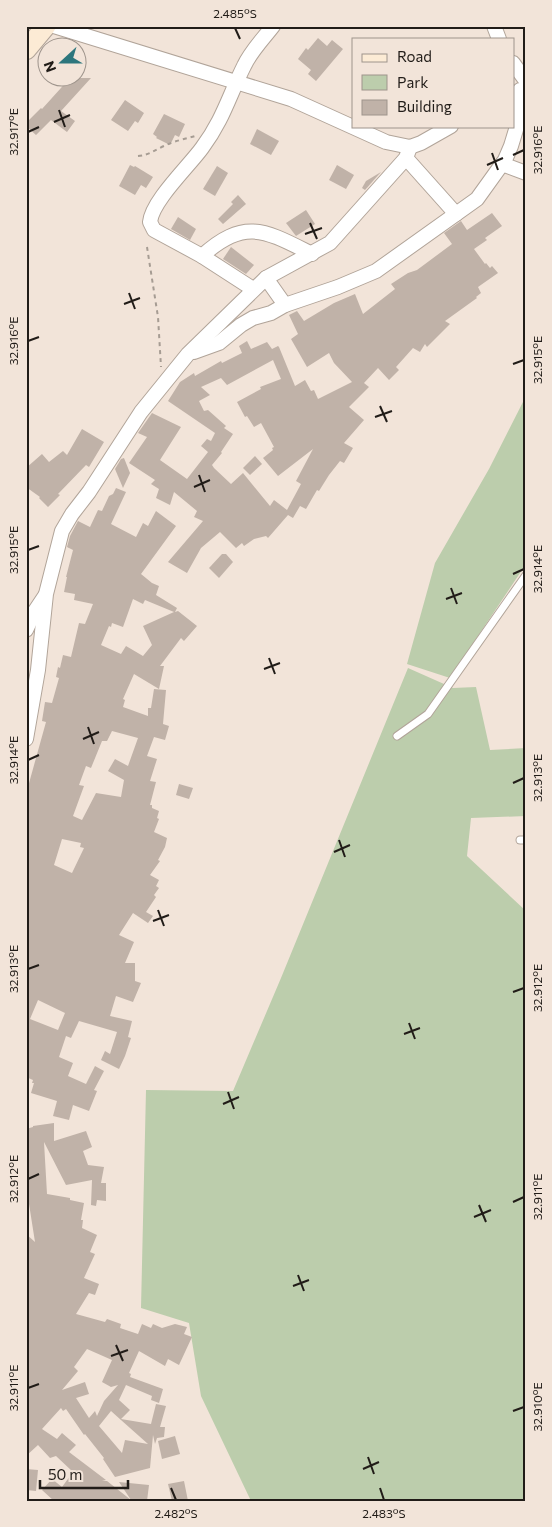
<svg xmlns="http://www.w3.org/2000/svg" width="552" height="1527" font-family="Commissioner,sans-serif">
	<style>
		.green { fill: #bccdac }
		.building { fill: #c0b2a8; fill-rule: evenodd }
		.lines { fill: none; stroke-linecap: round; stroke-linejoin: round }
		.lane-casing { stroke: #b1a499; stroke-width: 9 }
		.street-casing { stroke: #b1a499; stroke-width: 16 }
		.secondary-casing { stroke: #b1a499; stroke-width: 21 }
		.path { stroke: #a69c93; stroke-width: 2; stroke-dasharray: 4 4; stroke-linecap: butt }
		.lane { stroke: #fff; stroke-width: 7 }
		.street { stroke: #fff; stroke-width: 14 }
		.secondary { stroke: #fcebd5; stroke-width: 19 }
		.ticks { fill: none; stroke: #211c18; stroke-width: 2 }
		.neatline { fill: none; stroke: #211c18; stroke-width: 2 }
		.ticks-label { font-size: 12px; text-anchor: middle; fill: #211c18 }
	</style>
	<rect width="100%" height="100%" fill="#f2e4d9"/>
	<!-- green -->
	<g class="green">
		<polygon points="526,396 526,564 450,678 407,664 435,563 489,469"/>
		<polygon points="408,668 453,688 476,687 490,750 526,748 526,816 471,818 467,856 526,911 526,1501 251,1501 201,1396 189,1323 141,1308 146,1090 233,1091 281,978"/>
	</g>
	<!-- building -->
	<g class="building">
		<polygon points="318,38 327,46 332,40 343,49 316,81 308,74 311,70 298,59 306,48 308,50"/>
		<polygon points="70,78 91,78 61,111 75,121 67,132 51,120 36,135 26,126 26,123 41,108 42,109"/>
		<polygon points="125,100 144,113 138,123 135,121 128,131 111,120"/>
		<polygon points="164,114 185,124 179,137 175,135 170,145 156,138 157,137 153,134"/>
		<polygon points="257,129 279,141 271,155 250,144"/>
		<polygon points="130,165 134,167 135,166 153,177 146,188 141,185 135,195 119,186"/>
		<polygon points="337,165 354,175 346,189 329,180"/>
		<polygon points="217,166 228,173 215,196 203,189"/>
		<polygon points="381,172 365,190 362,188 366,181"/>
		<polygon points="238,195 246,204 223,224 218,219 233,204 231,202"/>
		<polygon points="306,210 315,224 296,236 286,223"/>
		<path d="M492 213 502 226 485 238 487 240 474 249 485 264 486 263 490 268 492 266 498 273 478 287 481 293 476 297 477 298 445 321 450 324 427 347 425 344 420 352 413 348 396 367 399 370 389 380 378 368 364 383 369 387 349 407 364 420 344 443 353 448 344 463 340 461 329 475 319 491 317 490 306 509 300 506 293 518 288 515 268 538 266 536 254 539 244 546 242 543 236 548 220 532 201 548 187 573 168 562 203 521 194 517 197 511 174 492 170 505 156 498 159 489 151 484 155 480 129 463 147 437 138 433 152 413 181 427 160 460 187 479 208 452 201 446 207 439 211 441 215 433 168 401 180 382 194 373 195 376 221 361 222 363 242 353 239 346 247 341 251 349 267 342 272 349 278 346 279 347 295 386 305 380 311 391 314 390 318 399 352 382 334 363 329 353 307 367 291 339 298 334 289 315 297 311 304 321 334 303 355 294 363 314 395 289 391 284 408 273 417 270 452 244 444 233 461 221 467 230ZM273 360 281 379 260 387 261 389 237 402 245 417 247 416 254 427 261 423 274 447 272 448 273 450 263 458 278 476 313 449 296 481 301 484 287 510 274 500 270 506 243 473 231 484 214 468 212 465 222 453 221 452 233 434 224 428 226 426 208 410 204 411 199 401 210 395 201 387 221 378 227 385Z"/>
		<polygon points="178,217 196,229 190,240 171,229"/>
		<polygon points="231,247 254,265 246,274 223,259"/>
		<polygon points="82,429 104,442 89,467 86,465 58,494 60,495 48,507 39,498 40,497 26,487 26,468 42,454 49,462 63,451 67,455"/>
		<polygon points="255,456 262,464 250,475 243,468"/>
		<polygon points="124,458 130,473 123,488 115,469 121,459"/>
		<path d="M116 488 126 492 111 524 136 537 143 523 148 526 156 511 176 526 141 574 152 583 159 586 156 595 177 608 175 612 178 611 197 626 184 641 181 638 160 666H164L159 689 134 674 123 699 125 700 123 707 148 716V708H151L154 689 166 690 163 724 169 726 165 740 154 737 147 756 157 759 150 781 156 782 150 805H152V808L159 811 157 818 159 819 154 832 167 838 165 847 158 860 160 861 150 875 159 880 156 886 159 888 154 895 156 897 146 912 153 916 148 923 133 913 119 935 134 942 125 963H135V981L141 983 133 1002 116 996 110 1016 132 1021 128 1037 131 1038 125 1056 119 1069 101 1060 105 1051 110 1054 117 1032 79 1021 71 1038 66 1036 59 1057 73 1063 68 1076 86 1084 95 1066 104 1071 94 1090 97 1091 89 1111 73 1105 69 1120 53 1116 57 1101 31 1093 34 1083H32L33 1080 26 1077V794L46 722 42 721 45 702 52 703 59 678 56 677 58 667 60 668 63 655 71 657 79 623 85 624 93 604 74 600 75 594 64 592 67 577H66L73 550 67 547 70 536 78 521 90 527 98 510 102 511 109 496 113 494ZM133 599 143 604 145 600 174 612 143 626 152 645 143 656 126 646 121 654 101 645 109 626 111 627 112 623 123 627ZM112 731 138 738 128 766 115 759 108 771 124 780 121 797 96 793 82 820 73 816 84 786 79 785 86 766 91 768 102 741H107ZM62 839 81 843 80 847 84 848 72 873 54 865ZM38 1000 65 1013 58 1030 30 1019Z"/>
		<polygon points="222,554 226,554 233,562 219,578 209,568"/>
		<polygon points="179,784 193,788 189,799 176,795"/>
		<path d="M54 1123V1141L86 1131 92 1147 83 1151 88 1165 104 1167 101 1183H106V1201L97 1200 96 1206 91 1205 92 1180 66 1185 44 1142 47 1194 70 1198V1200L84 1203 81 1220H83L82 1228 97 1235 90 1252 95 1254 84 1278 99 1284 95 1295 89 1293 76 1314 105 1322 107 1319 121 1324 120 1328 138 1334 142 1324 151 1328 153 1324 162 1328 175 1324 187 1327 184 1334 192 1337 179 1365 168 1359 165 1366 139 1351 129 1373 131 1374 130 1377 163 1389 159 1403 151 1400 152 1396 126 1385 119 1400 130 1410 121 1419 151 1424 156 1404 166 1406 160 1427H165L164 1437 157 1438 155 1444 153 1435 150 1468 115 1477 103 1459 104 1458 85 1434 84 1435 66 1409 63 1411 61 1408 42 1429 57 1439 62 1433 76 1445 69 1452 106 1480 102 1481H107L131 1500 119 1482 149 1485 147 1501H54L42 1490 52 1479 62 1487 73 1472 56 1456 50 1458 38 1445 26 1456V1234L35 1242 29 1204 26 1177H29L26 1162V1129L33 1127V1126ZM87 1349 112 1360 102 1382 111 1387 118 1385 104 1401 97 1416 95 1411 89 1418 76 1398 89 1394 85 1382 62 1390 78 1371 74 1367ZM111 1411 121 1420 148 1444 125 1440 122 1453 99 1426Z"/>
		<polygon points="175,1436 180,1454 162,1459 158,1441"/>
		<polygon points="26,1469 38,1470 36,1491 26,1490"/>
		<polygon points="184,1481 188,1501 172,1501 168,1484"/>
	</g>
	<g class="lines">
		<!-- lane casing -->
		<g class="lane-casing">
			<g id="lane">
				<polyline points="397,736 428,714 526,575"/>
				<polyline points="520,840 526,840"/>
			</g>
		</g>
		<!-- street casing -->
		<g class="street-casing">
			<g id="street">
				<polyline points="54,26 291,99 386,142 410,147 421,143 451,126"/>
				<polyline points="494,26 499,39"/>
				<polyline points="513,63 526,81"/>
				<polyline points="406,158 456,214"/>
				<polyline points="502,164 526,173"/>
				<path d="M202 256C245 217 266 231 312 254"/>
				<polyline points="266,278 285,305"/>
				<path d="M253 289 202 256 154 230 150 222C152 201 189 166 202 148 223 120 229 96 244 66 251 51 263 39 273 26"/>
				<polyline points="194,352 219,343 241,325 253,318 271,313 285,305 338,287 376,271 477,199 505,160 511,146 518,123 520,107 520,90"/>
				<polyline points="26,630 35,611 45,596"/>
				<polyline points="26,739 38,670 46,594 62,531 72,514 89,492 141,412 188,354 266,278 330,243 406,158 410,147"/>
			</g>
		</g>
		<!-- secondary casing -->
		<g class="secondary-casing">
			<polyline id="secondary" points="26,50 46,26"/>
		</g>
		<!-- path -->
		<g class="path">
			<path d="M138 156C149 155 155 150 164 146 174 141 185 139 195 136"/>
			<polyline points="147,247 158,317 161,367"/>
		</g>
		<!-- lane -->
		<use href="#lane" class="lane"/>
		<!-- street -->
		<use href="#street" class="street"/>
		<!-- secondary -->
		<use href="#secondary" class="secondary"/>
	</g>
	<!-- ticks -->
	<path class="ticks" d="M235 28 240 39M59 110 65 127M54 122 70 115M28 132 39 127M492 153 498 170M513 155 524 150M487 165 503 158M310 223 317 239M305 234 322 228M129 293 135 309M124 304 140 298M28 341 39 337M513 364 524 360M380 406 387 422M375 417 392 411M199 475 205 492M194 487 210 480M28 550 39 546M513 574 524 569M451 588 457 604M446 599 462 593M269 658 275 674M264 669 280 663M88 727 94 744M83 739 99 732M28 760 39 755M513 783 524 778M339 840 345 857M334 852 350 845M158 910 164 926M153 921 169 915M28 969 39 965M513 992 524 988M409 1023 415 1039M404 1034 420 1028M228 1092 234 1109M223 1104 239 1097M28 1179 39 1174M513 1202 524 1197M479 1205 486 1222M474 1217 491 1210M298 1275 304 1291M293 1286 309 1280M116 1345 123 1361M111 1356 128 1350M28 1388 39 1384M513 1411 524 1407M368 1457 374 1474M363 1469 379 1462M171 1488 176 1500M380 1488 384 1500"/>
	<!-- border -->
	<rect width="552" height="1527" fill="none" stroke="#f2e4d9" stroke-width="55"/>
	<!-- legend -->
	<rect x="352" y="38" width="162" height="90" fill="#f2e4d9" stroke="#9e948c"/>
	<rect x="362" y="54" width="25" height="8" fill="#fcebd5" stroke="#9e948c"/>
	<text x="397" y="62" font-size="15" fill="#211c18">Road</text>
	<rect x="362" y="75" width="25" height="15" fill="#bccdac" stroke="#9e948c"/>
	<text x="397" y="88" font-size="15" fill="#211c18">Park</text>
	<rect x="362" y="100" width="25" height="15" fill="#c0b2a8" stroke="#9e948c"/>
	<text x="397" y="112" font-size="15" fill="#211c18">Building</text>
	<!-- north arrow -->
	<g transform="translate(62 62) rotate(249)"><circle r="24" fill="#f2e4d9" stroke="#9e948c"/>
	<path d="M0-4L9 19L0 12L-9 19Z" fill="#2d767d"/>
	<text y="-8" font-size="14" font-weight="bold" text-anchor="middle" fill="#211c18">N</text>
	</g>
	<!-- scale -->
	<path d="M40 1480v8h88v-8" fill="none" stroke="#211c18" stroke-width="2.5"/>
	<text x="48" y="1480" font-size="15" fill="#211c18" stroke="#f2e4d9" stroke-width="4" paint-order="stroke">50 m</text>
	<rect x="28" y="28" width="496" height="1472" class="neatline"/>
	<g class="ticks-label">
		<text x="235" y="18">2.485°S</text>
		<text transform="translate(14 132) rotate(-90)" y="4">32.917°E</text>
		<text transform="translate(538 150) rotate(-90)" y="4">32.916°E</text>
		<text transform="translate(14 341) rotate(-90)" y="4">32.916°E</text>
		<text transform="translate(538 360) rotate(-90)" y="4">32.915°E</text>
		<text transform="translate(14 550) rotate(-90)" y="4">32.915°E</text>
		<text transform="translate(538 569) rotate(-90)" y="4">32.914°E</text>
		<text transform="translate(14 760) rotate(-90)" y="4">32.914°E</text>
		<text transform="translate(538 778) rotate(-90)" y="4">32.913°E</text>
		<text transform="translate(14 969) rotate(-90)" y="4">32.913°E</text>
		<text transform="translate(538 988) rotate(-90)" y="4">32.912°E</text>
		<text transform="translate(14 1179) rotate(-90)" y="4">32.912°E</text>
		<text transform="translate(538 1197) rotate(-90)" y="4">32.911°E</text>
		<text transform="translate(14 1388) rotate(-90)" y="4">32.911°E</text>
		<text transform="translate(538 1407) rotate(-90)" y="4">32.910°E</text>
		<text x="176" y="1518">2.482°S</text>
		<text x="384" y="1518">2.483°S</text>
	</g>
</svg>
